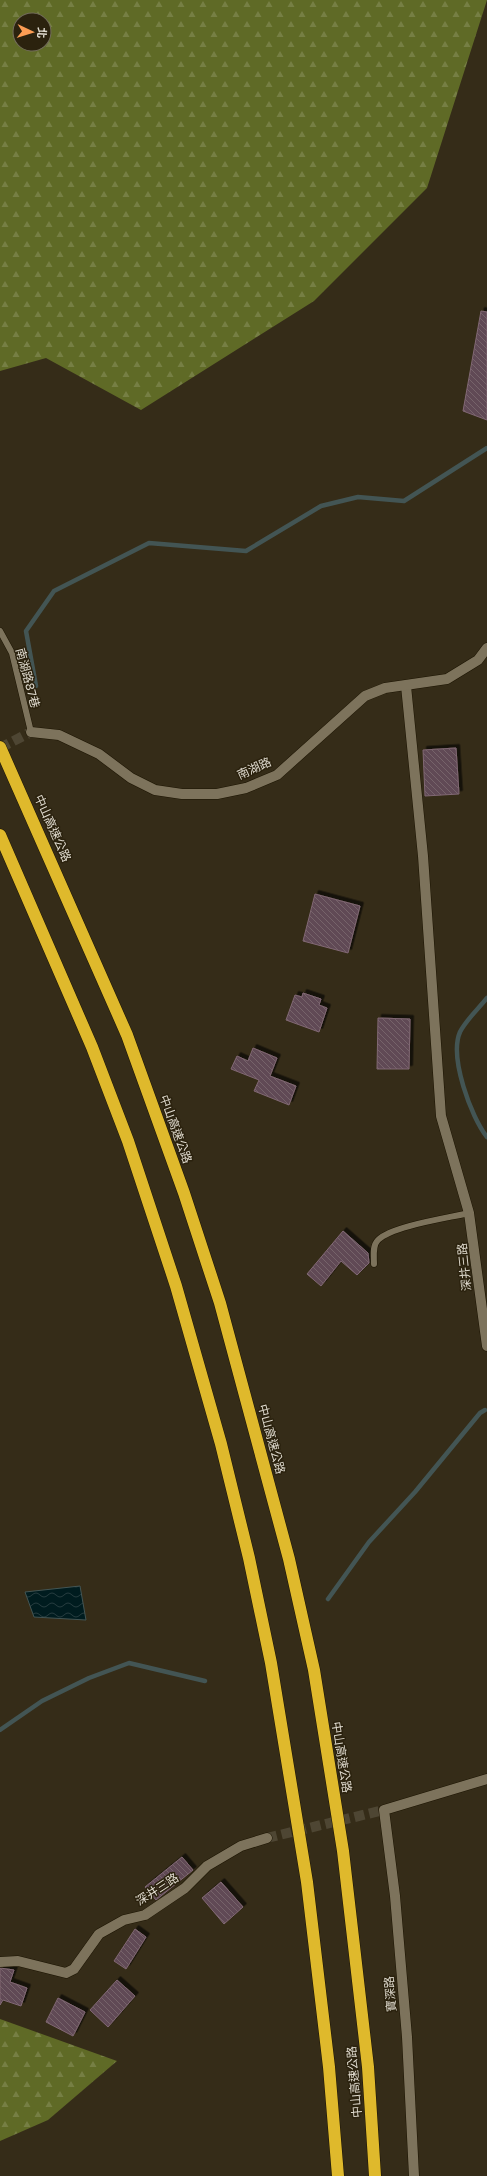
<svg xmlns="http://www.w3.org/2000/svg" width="487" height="2176" font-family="'Golos Text','Noto Sans TC',sans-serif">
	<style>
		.forest { fill: url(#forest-firs); fill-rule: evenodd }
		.water { fill: url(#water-waves); stroke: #435554 }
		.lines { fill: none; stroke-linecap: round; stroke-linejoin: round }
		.stream { stroke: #435554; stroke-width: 4.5 }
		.building { fill: url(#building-back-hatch); stroke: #816874; filter: url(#shadow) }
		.minor-tunnel { stroke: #4e4633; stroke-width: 10; stroke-dasharray: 10 5; stroke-linecap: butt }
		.tertiary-tunnel { stroke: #4e4633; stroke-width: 10; stroke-dasharray: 10 5; stroke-linecap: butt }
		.service-casing { stroke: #1c1402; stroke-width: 7 }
		.minor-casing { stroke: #1c1402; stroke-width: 11 }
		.tertiary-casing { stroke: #1c1402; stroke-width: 11 }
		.motorway-casing { stroke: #1c1402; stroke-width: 13 }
		.service { stroke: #7d735c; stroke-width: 6 }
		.minor { stroke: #7d735c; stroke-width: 10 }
		.tertiary { stroke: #7d735c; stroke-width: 10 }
		.motorway { stroke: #dfb92c; stroke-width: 12 }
		.labels { text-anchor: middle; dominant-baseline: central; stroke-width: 3; stroke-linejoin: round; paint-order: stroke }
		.street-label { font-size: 12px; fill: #dfdace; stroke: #2b220e }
	</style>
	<defs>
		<pattern id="forest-firs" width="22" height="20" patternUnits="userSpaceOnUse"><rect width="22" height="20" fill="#5f6a26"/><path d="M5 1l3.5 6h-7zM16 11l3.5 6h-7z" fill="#767f44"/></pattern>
		<pattern id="water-waves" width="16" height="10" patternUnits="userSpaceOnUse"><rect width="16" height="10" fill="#001c1f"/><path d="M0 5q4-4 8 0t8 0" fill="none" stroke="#253c3e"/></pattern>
		<pattern id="building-back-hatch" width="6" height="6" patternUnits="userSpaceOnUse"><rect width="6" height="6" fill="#604954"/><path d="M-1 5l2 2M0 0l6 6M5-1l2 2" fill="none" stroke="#76636b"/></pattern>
		<filter id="shadow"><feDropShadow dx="3.5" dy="-3.5" stdDeviation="0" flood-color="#0009"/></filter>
	</defs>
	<rect width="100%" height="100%" fill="#352c18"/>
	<!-- forest -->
	<g class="forest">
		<path d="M0 0H487L427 188 314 301 141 410 46 358 0 371ZM20 20H44V44H20Z"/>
		<polygon points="0,2019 117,2061 48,2120 0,2141"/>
	</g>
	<!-- water -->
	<polygon class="water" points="80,1586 86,1620 34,1617 25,1592"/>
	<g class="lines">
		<!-- stream -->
		<g class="stream">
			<polyline points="36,686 26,631 54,591 149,543 246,551 321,506 358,497 404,501 487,448"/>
			<path d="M487 998C479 1008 466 1020 460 1032 449 1057 471 1117 487 1137"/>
			<polyline points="328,1599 369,1542 415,1492 480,1413 485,1410"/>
			<polyline points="0,1730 42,1701 89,1678 129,1663 205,1681"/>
		</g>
	</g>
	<!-- building -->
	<g class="building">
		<polygon points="481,311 487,312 487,420 463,411"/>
		<polygon points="456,748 459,794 425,796 423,750"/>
		<polygon points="315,894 360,906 348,953 303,941"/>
		<polygon points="303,993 321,999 319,1005 327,1008 319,1032 286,1020 295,995 302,997"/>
		<polygon points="378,1018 410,1019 409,1069 377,1069"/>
		<polygon points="253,1048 277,1058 270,1076 296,1086 289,1105 254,1091 259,1080 231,1069 237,1056 248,1061"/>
		<polygon points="343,1231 368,1253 369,1263 357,1275 341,1261 321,1286 307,1274"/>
		<polygon points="182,1857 193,1870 156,1900 145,1887"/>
		<polygon points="221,1882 243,1907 224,1924 202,1898"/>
		<polygon points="135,1929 146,1937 126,1969 114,1961"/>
		<polygon points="0,1968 14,1970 10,1982 27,1988 21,2006 3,2000 0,2005"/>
		<polygon points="117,1980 135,1996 108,2027 90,2010"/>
		<polygon points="58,1998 85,2012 73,2036 46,2022"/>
	</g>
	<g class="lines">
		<!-- minor-tunnel -->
		<polyline class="minor-tunnel" points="267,1838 384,1810"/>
		<!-- tertiary-tunnel -->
		<polyline class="tertiary-tunnel" points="0,748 31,732"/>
		<!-- service casing -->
		<g class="service-casing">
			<g id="service">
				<polyline points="0,631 12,653 31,732"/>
				<path d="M374 1264C374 1257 372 1246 378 1240 392 1226 448 1218 469 1213"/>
			</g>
		</g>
		<!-- minor casing -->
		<g class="minor-casing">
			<g id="minor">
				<polyline points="406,686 423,856 441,1116 469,1213 487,1346"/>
				<polyline points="0,1962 18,1961 66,1973 74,1969 99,1934 124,1920 145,1915 185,1888 207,1866 241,1846 267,1838"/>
				<polyline points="414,2176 407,2037 395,1896 384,1810 487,1779"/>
			</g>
		</g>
		<!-- tertiary casing -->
		<g class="tertiary-casing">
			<polyline id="tertiary" points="31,732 59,735 99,754 131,778 155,790 182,794 217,794 246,788 277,775 365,696 385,688 447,679 478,660 487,648"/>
		</g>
		<!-- motorway casing -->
		<g class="motorway-casing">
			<g id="motorway">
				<polyline points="0,747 127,1035 184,1193 220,1303 289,1559 314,1670 343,1851 368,2067 375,2176"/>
				<polyline points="0,835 92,1047 128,1141 176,1286 221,1444 249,1558 271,1663 307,1882 329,2067 338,2176"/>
			</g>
		</g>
		<!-- service -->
		<use href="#service" class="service"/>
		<!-- minor -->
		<use href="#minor" class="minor"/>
		<!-- tertiary -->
		<use href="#tertiary" class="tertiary"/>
		<!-- motorway -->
		<use href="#motorway" class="motorway"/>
	</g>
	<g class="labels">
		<!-- street labels -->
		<g class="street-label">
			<text transform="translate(28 678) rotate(75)">南湖路87巷</text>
			<text transform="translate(254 768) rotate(-24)">南湖路</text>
			<text transform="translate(53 828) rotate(66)">中山高速公路</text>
			<text transform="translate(176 1129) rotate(70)">中山高速公路</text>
			<text transform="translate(464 1267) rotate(-96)">深井三路</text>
			<text transform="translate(272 1439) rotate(75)">中山高速公路</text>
			<text transform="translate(342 1757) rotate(81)">中山高速公路</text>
			<text transform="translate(157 1889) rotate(-33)">深井三路</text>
			<text transform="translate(390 1994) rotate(-95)">寶深路</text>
			<text transform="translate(354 2082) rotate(-95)">中山高速公路</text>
		</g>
	</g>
	<!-- north arrow -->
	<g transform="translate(32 32) rotate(94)"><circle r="19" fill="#2b220e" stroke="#736c5b"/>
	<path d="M0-3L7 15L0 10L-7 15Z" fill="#fc9d54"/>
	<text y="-6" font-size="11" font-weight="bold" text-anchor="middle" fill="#dfdace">北</text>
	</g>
</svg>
